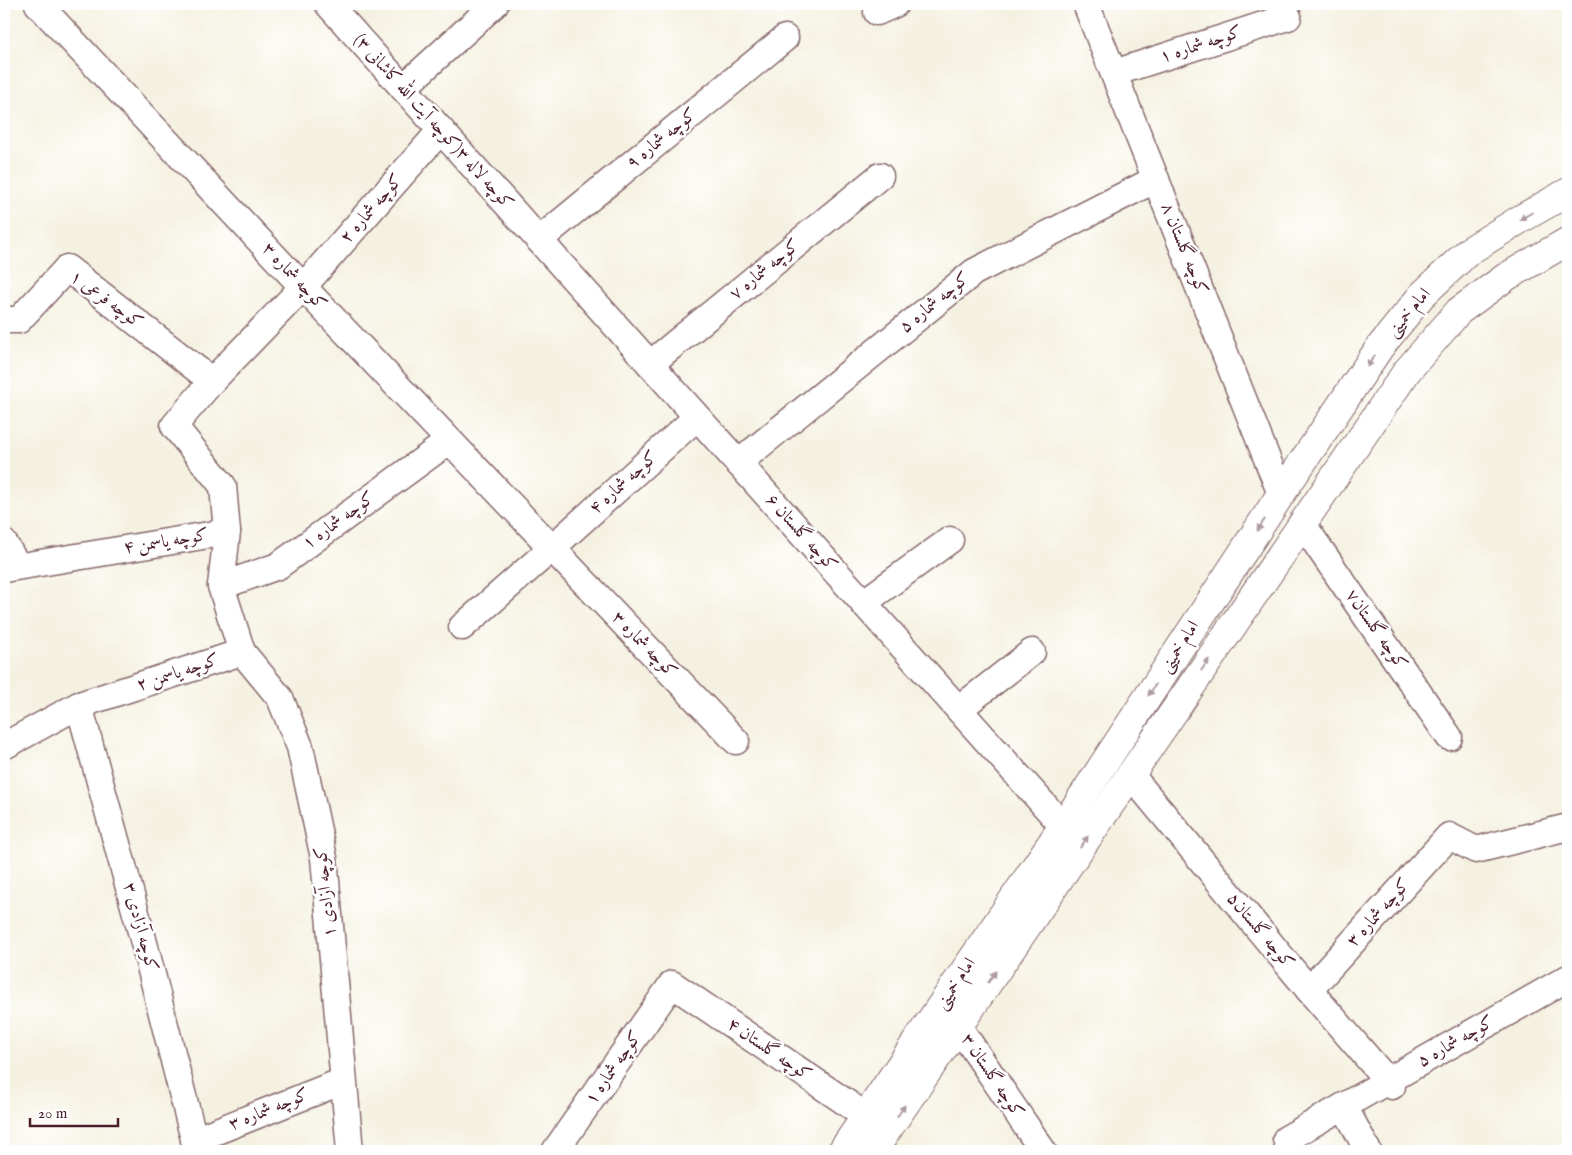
<svg xmlns="http://www.w3.org/2000/svg" width="1572" height="1155" font-family="'IM FELL English',Amiri,serif">
	<style>
		.lines { fill: none; stroke-linecap: round; stroke-linejoin: round }
		.minor-casing { stroke: #86686b; stroke-width: 29 }
		.primary-casing { stroke: #86686b; stroke-width: 30 }
		.minor { stroke: #fff; stroke-width: 26 }
		.primary { stroke: #fff; stroke-width: 28 }
		.oneway { fill: #ae9aa0 }
		.labels { text-anchor: middle; dominant-baseline: central; stroke-width: 5; stroke-linejoin: round; paint-order: stroke }
		.street-label { font-size: 18px; fill: #4a1f2b; stroke: #fff }
	</style>
	<rect width="100%" height="100%" fill="#fff"/>
	<filter id="ink" filterUnits="userSpaceOnUse"><feTurbulence type="fractalNoise" baseFrequency=".02" numOctaves="2"/><feDisplacementMap in="SourceGraphic" scale="10" xChannelSelector="R" yChannelSelector="G"/><feConvolveMatrix kernelMatrix="1 2 1 2 8 2 1 2 1" color-interpolation-filters="sRGB"/></filter>
	<filter id="wash" filterUnits="userSpaceOnUse"><feTurbulence type="fractalNoise" baseFrequency=".0096" numOctaves="4" result="noise"/><feDisplacementMap in="SourceGraphic" scale="20" xChannelSelector="R" yChannelSelector="G"/><feGaussianBlur stdDeviation="1.12" result="paint"/><feColorMatrix in="noise" values="0 0 0 0 0 0 0 0 0 0 0 0 0 0 0 0 0 1.4 0 .05"/><feComposite in="paint" operator="in"/></filter>
	<g filter="url(#wash)">
		<rect width="100%" height="100%" fill="#f5f1e1"/>
	</g>
	<g filter="url(#ink)">
		<g class="lines">
			<!-- minor casing -->
			<g class="minor-casing">
				<g id="minor">
					<polyline points="38,4 303,287 736,741"/>
					<polyline points="328,4 1063,826"/>
					<polyline points="1086,4 1281,494"/>
					<polyline points="877,12 895,4"/>
					<polyline points="1114,73 1288,17"/>
					<polyline points="403,88 495,4"/>
					<polyline points="539,240 785,38"/>
					<polyline points="4,320 19,320 67,268 212,381"/>
					<polyline points="650,364 880,176"/>
					<polyline points="738,463 974,272 1156,179"/>
					<polyline points="1302,523 1449,737"/>
					<polyline points="4,543 18,566"/>
					<polyline points="4,569 227,532 223,486 174,426 212,381 303,287 441,130"/>
					<polyline points="221,586 278,566 449,441"/>
					<polyline points="863,603 950,540"/>
					<polyline points="462,627 552,548 697,417"/>
					<polyline points="242,652 280,698 300,747 324,858 350,1151"/>
					<polyline points="79,705 143,939 197,1151"/>
					<polyline points="959,709 1032,652"/>
					<polyline points="4,746 79,705 242,652 221,586 227,532"/>
					<polyline points="1130,774 1309,990 1392,1086"/>
					<polyline points="1309,990 1449,836 1476,850 1568,827"/>
					<polyline points="958,1026 1043,1151"/>
					<polyline points="1344,1106 1368,1151"/>
					<polyline points="1286,1139 1568,978"/>
					<polyline points="194,1140 343,1081"/>
					<polyline points="555,1151 672,984 866,1116"/>
				</g>
			</g>
			<!-- primary casing -->
			<g class="primary-casing">
				<g id="primary">
					<polyline points="842,1151 1063,826 1281,494 1380,347 1422,295 1469,251 1519,220 1568,192"/>
					<polyline points="873,1151 1407,371 1459,311 1506,277 1568,241"/>
				</g>
			</g>
			<!-- minor -->
			<use href="#minor" class="minor"/>
			<!-- primary -->
			<use href="#primary" class="primary"/>
		</g>
		<!-- one-way arrows -->
		<defs><path id="oneway-solid" d="M-6-.8H1V-3.2L6.5 0L1 3.2V.8H-6Z" transform="scale(1.25)"/></defs>
		<g class="oneway">
			<use href="#oneway-solid" transform="translate(1526 216) rotate(150)"/>
			<use href="#oneway-solid" transform="translate(1371 361) rotate(124)"/>
			<use href="#oneway-solid" transform="translate(1261 525) rotate(123)"/>
			<use href="#oneway-solid" transform="translate(1205 665) rotate(-56)"/>
			<use href="#oneway-solid" transform="translate(1152 690) rotate(123)"/>
			<use href="#oneway-solid" transform="translate(1084 842) rotate(-56)"/>
			<use href="#oneway-solid" transform="translate(992 977) rotate(-56)"/>
			<use href="#oneway-solid" transform="translate(901 1111) rotate(-56)"/>
		</g>
	</g>
	<g class="labels">
		<!-- street labels -->
		<g class="street-label">
			<text transform="translate(1201 45) rotate(-18)">کوچه شماره ۱</text>
			<text transform="translate(433 122) rotate(48)">کوچه لاله ۳(کوچه آیت الله کاشانی ۳)</text>
			<text transform="translate(662 139) rotate(-39)">کوچه شماره ۹</text>
			<text transform="translate(372 209) rotate(-49)">کوچه شماره ۲</text>
			<text transform="translate(1184 249) rotate(68)">کوچه گلستان ۸</text>
			<text transform="translate(765 270) rotate(-39)">کوچه شماره ۷</text>
			<text transform="translate(294 277) rotate(47)">کوچه شماره ۳</text>
			<text transform="translate(106 300) rotate(36)">کوچه فرعی ۱</text>
			<text transform="translate(935 303) rotate(-39)">کوچه شماره ۵</text>
			<text transform="translate(1409 313) rotate(-50)">امام خمینی</text>
			<text transform="translate(624 483) rotate(-42)">کوچه شماره ۴</text>
			<text transform="translate(339 521) rotate(-36)">کوچه شماره ۱</text>
			<text transform="translate(801 533) rotate(48)">کوچه گلستان ۶</text>
			<text transform="translate(166 542) rotate(-9)">کوچه یاسمن ۴</text>
			<text transform="translate(1376 630) rotate(55)">کوچه گلستان۷</text>
			<text transform="translate(644 645) rotate(46)">کوچه شماره ۳</text>
			<text transform="translate(1180 647) rotate(-57)">امام خمینی</text>
			<text transform="translate(178 673) rotate(-18)">کوچه یاسمن ۲</text>
			<text transform="translate(326 892) rotate(-96)">کوچه آزادی ۱</text>
			<text transform="translate(1379 913) rotate(-48)">کوچه شماره ۳</text>
			<text transform="translate(140 927) rotate(75)">کوچه آزادی ۳</text>
			<text transform="translate(1260 931) rotate(50)">کوچه گلستان۵</text>
			<text transform="translate(956 984) rotate(-56)">امام خمینی</text>
			<text transform="translate(1456 1042) rotate(-30)">کوچه شماره ۵</text>
			<text transform="translate(769 1050) rotate(34)">کوچه گلستان ۴</text>
			<text transform="translate(614 1068) rotate(-55)">کوچه شماره ۱</text>
			<text transform="translate(992 1076) rotate(56)">کوچه گلستان ۳</text>
			<text transform="translate(269 1110) rotate(-22)">کوچه شماره ۳</text>
		</g>
	</g>
	<!-- margin -->
	<rect width="1572" height="1155" fill="none" stroke="#fff" stroke-width="20"/>
	<!-- scale -->
	<path d="M30 1118v8h88v-8" fill="none" stroke="#4a1f2b" stroke-width="2.5"/>
	<text x="38" y="1118" font-size="15" fill="#4a1f2b" stroke="#ffffff" stroke-width="4" paint-order="stroke">20 m</text>
</svg>
